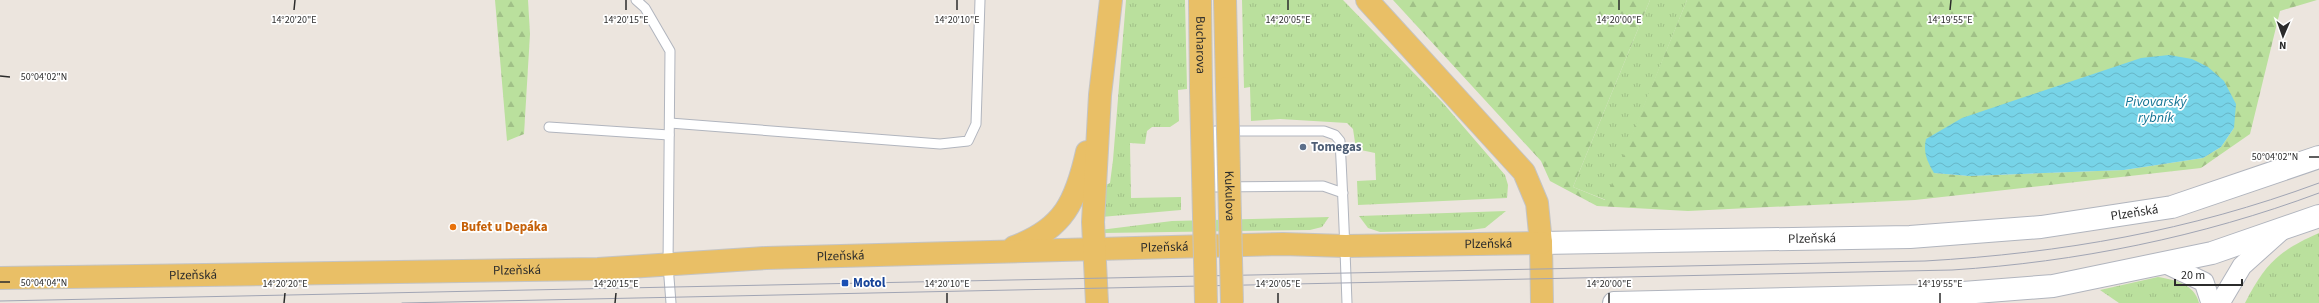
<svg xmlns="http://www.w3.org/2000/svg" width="2319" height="303" font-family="'Source Sans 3',sans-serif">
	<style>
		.grass { fill: url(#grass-tufts) }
		.forest { fill: url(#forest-firs); fill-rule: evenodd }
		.water { fill: url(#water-waves) }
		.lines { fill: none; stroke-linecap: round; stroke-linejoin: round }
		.lane-casing { stroke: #b1b5be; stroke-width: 11 }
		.street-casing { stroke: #b1b5be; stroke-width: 21 }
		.secondary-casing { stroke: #b1b5be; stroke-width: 24 }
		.primary-casing { stroke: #c4c4c4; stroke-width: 24 }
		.lane { stroke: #fff; stroke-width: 9 }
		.street { stroke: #fff; stroke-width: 19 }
		.secondary { stroke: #fff; stroke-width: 22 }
		.primary { stroke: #e9bf66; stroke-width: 22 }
		.tram { stroke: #a1a5b4; stroke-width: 1 }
		.primary-bridge-casing { stroke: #c4c4c4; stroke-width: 24; stroke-linecap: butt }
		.primary-bridge { stroke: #e9bf66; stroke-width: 22 }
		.ticks { fill: none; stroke: #2b2b2b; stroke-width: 1.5 }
		.service-dot { fill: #5c6f8a; stroke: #fff; stroke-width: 1.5 }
		.food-dot { fill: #e8710a; stroke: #fff; stroke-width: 1.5 }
		.transit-dot { fill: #1a4fb4; stroke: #fff; stroke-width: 1.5 }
		.labels { text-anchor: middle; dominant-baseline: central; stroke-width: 3.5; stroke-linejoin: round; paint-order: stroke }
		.street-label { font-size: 13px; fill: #2b2b2b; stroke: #fff }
		.service-label { font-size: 13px; font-weight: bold; fill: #4e5e75; stroke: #fff; text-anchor: start }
		.food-label { font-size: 13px; font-weight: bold; fill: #c56008; stroke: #fff; text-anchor: start }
		.transit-label { font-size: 13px; font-weight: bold; fill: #164399; stroke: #fff; text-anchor: start }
		.water-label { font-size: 14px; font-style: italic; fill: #157595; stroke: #fff }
		.ticks-label { font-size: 10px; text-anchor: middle; fill: #2b2b2b; stroke: #fff; stroke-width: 3.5; stroke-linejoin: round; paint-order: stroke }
	</style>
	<defs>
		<pattern id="grass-tufts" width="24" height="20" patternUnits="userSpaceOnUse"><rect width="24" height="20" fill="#bae09d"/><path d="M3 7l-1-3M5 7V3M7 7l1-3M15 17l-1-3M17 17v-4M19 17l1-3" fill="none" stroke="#a0c087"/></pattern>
		<pattern id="forest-firs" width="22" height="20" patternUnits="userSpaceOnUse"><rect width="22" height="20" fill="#bae09d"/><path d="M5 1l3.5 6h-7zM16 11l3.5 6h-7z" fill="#a0c087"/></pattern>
		<pattern id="water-waves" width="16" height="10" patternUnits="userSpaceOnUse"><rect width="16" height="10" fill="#77d4e8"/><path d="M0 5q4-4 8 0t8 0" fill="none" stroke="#67b6c7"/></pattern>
	</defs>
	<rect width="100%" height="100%" fill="#ece5de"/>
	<!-- grass -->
	<g class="grass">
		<polygon points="1126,0 1185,0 1187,89 1178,90 1179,121 1170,127 1152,127 1147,131 1145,144 1130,143 1131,198 1181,197 1181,210 1101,217 1104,186 1110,183 1113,160"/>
		<polygon points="1242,0 1343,0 1443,103 1505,175 1508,185 1507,198 1358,205 1357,181 1376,180 1375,153 1356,149 1353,129 1347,123 1280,119 1251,121 1250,87 1244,88"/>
		<polygon points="1650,0 1687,0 1606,200 1573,187"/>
		<polygon points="1506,211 1485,228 1470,230 1380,232 1368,228 1359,216"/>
		<polygon points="1329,217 1322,227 1310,230 1103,233 1100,230 1172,221"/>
		<path d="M2319 233V303H2245C2265 264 2278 251 2319 233Z"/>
		<path d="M2158 277C2176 280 2194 284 2199 303H2119L2100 290Z"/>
	</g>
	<!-- forest -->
	<g class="forest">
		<polygon points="495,0 528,0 530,34 524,134 507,141"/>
		<path d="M1393 0H1650L1573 187 1605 200 1687 0H2317L2280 11 2250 134 2201 168 1915 200 1688 211 1597 206 1550 181 1541 161ZM2234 128 2221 147 2203 158 2124 170 1969 176 1934 173Z"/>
	</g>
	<!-- water -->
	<path class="water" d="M2169 55 2192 59 2208 67 2224 81 2236 104 2234 128 2221 147 2203 158 2124 170 1969 176 1934 173C1927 161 1923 152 1926 139L1962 118 2141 58Z"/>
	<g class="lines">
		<!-- lane casing -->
		<g class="lane-casing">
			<g id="lane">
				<polyline points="636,0 645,8 670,51 668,265 671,303"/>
				<polyline points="670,123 940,144 968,141 976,124 980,0"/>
				<polyline points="549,127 669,135"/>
				<path d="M1343 193 1323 186 1214 187 1215 131H1324L1335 135 1340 141C1343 195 1345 249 1347 303"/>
			</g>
		</g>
		<!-- street casing -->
		<g class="street-casing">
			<g id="street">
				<polyline points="2164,263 2204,282 2211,303"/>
				<polyline points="2220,303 2242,266 2282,230"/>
			</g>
		</g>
		<!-- secondary casing -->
		<g class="secondary-casing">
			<g id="secondary">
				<path id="s1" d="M1541 243 1910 237 2041 227 2172 207 2319 157"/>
				<polyline points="1614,303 1924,296 2053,286 2212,253 2319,216"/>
			</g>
		</g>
		<!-- primary casing -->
		<g class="primary-casing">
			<g id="primary">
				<path id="s2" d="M1200 0 1201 89"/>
				<polyline points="1225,0 1227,88"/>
				<polyline points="1367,0 1524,172 1537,203 1541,243 1542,303"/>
				<path d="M1014 247C1064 229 1076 201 1087 152"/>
				<path id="s3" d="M0 278 598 269 766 258 1283 244 1345 246 1541 243"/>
				<polyline points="1097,303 1093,222 1100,95 1111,0"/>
			</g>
		</g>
		<!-- lane -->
		<use href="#lane" class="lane"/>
		<!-- street -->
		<use href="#street" class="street"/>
		<!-- secondary -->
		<use href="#secondary" class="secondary"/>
		<!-- primary -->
		<use href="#primary" class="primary"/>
		<!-- tram -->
		<g class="tram">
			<path d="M0 301 1925 261C2063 253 2189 231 2319 183"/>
			<path d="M402 303 1952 270C2077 262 2201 237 2319 193"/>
		</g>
		<!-- primary-bridge casing -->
		<g class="primary-bridge-casing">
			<g id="primary-bridge">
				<path id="s4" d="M1227 88 1232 303"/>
				<polyline points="1201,89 1206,303"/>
			</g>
		</g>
		<!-- primary-bridge -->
		<use href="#primary-bridge" class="primary-bridge"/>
	</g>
	<!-- ticks -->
	<path class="ticks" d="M294 10 295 0M626 10V0M957 10V0M1288 10V0M1619 10V0M1950 10 1951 0M0 76 10 77M2309 157H2319M0 282H10M284 303 285 293M615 303 616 293M947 303V293M1278 303V293M1609 303V293M1940 303V293"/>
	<!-- markers -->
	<circle class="service-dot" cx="1303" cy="147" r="4"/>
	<circle class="food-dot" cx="453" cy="227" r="4"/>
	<rect class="transit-dot" x="841" y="279" width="8" height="8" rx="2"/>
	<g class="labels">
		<!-- street labels -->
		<g class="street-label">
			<text stroke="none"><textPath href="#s2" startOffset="45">Bucharova</textPath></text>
			<text stroke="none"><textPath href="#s4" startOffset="108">Kukulova</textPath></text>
			<text stroke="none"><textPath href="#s1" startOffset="595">Plzeňská</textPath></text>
			<text stroke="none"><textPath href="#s1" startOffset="271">Plzeňská</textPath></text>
			<text stroke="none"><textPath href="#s3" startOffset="1489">Plzeňská</textPath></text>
			<text stroke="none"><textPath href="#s3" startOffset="1165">Plzeňská</textPath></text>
			<text stroke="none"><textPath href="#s3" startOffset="841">Plzeňská</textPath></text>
			<text stroke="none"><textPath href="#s3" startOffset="517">Plzeňská</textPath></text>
			<text stroke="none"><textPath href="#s3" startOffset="193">Plzeňská</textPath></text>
		</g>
		<!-- service labels -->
		<g class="service-label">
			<text x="1311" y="147">Tomegas</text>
		</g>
		<!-- food labels -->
		<g class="food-label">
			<text x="461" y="227">Bufet u Depáka</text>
		</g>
		<!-- transit labels -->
		<g class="transit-label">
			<text x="853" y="283">Motol</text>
		</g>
		<!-- water labels -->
		<g class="water-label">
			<text x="2156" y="102">Pivovarský<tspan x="2156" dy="16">rybník</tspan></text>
		</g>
	</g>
	<g class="ticks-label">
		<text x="294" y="23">14°20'20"E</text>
		<text x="626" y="23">14°20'15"E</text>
		<text x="957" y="23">14°20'10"E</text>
		<text x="1288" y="23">14°20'05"E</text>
		<text x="1619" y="23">14°20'00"E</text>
		<text x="1950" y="23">14°19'55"E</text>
		<text x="44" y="80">50°04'02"N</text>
		<text x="2275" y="160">50°04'02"N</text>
		<text x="44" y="286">50°04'04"N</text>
		<text x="285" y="287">14°20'20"E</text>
		<text x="616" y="287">14°20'15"E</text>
		<text x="947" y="287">14°20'10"E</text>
		<text x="1278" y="287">14°20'05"E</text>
		<text x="1609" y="287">14°20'00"E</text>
		<text x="1940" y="287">14°19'55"E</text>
	</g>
	<!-- north arrow -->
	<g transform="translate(2283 36) rotate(182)" stroke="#ffffff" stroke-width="3" paint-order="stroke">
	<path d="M0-3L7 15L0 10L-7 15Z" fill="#2b2b2b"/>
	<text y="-6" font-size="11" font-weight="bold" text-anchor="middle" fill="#2b2b2b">N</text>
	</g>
	<!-- scale -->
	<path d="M2175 279v6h67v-6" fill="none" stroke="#2b2b2b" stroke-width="2"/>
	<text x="2181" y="279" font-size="12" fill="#2b2b2b" stroke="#ffffff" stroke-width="3" paint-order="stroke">20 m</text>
</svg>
